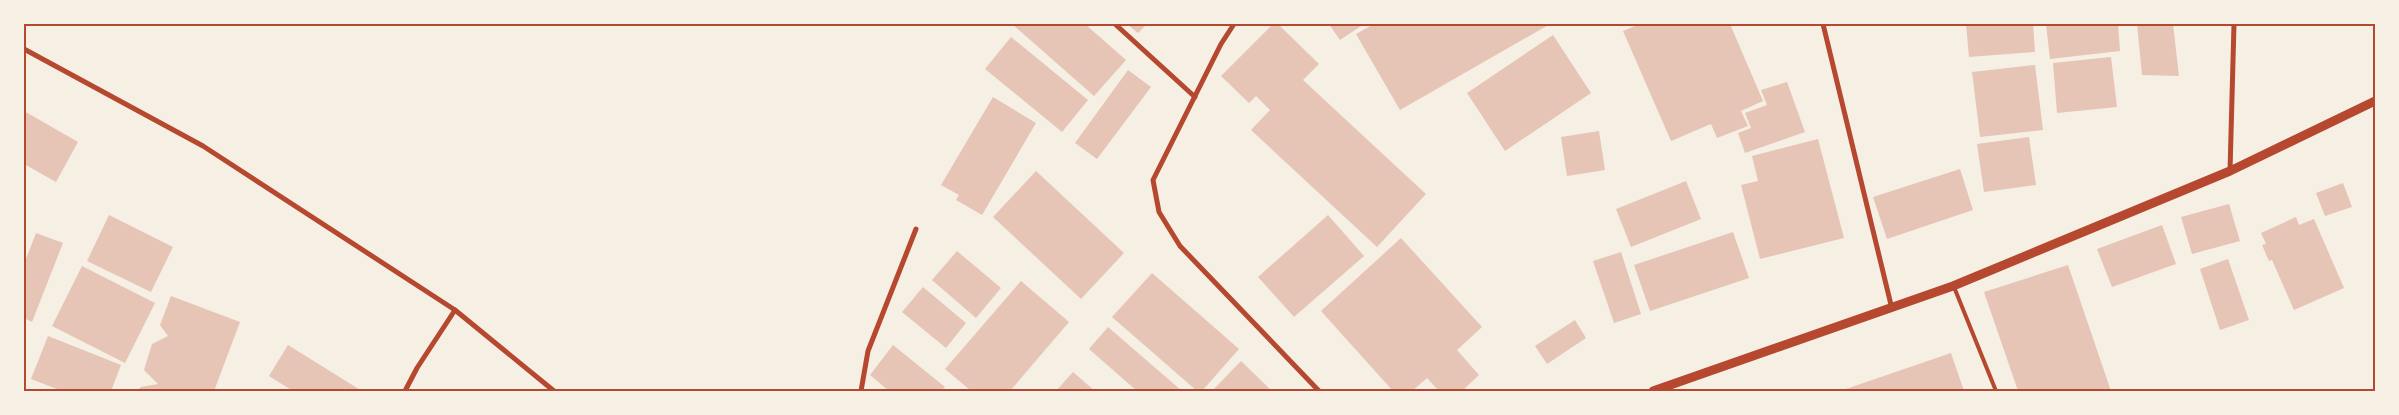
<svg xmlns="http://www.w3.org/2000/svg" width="2399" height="415" font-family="Mulish,sans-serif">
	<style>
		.building { fill: #e6c5b7 }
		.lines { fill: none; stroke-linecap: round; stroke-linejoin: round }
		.service { stroke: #b5482f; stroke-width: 4 }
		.minor { stroke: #b5482f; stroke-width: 5 }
		.tertiary { stroke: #b5482f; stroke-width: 9 }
		.neatline { fill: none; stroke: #b5482f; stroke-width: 2 }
	</style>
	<rect width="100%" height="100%" fill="#f6efe4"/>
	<!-- building -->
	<g class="building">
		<polygon points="1012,24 1085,24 1126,60 1094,96"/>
		<polygon points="1127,24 1147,24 1138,33"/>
		<polygon points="1273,24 1278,24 1319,64 1303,80 1426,194 1377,247 1251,130 1270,110 1256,96 1249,103 1221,76"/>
		<polygon points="1329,24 1364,24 1340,40"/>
		<polygon points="1374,24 1550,24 1400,110 1356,34"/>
		<polygon points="1640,24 1730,24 1763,101 1741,111 1748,126 1717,138 1711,124 1671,141 1623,31"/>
		<polygon points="1966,24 2033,24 2035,52 1969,57"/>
		<polygon points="2046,24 2118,24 2120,51 2050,59"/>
		<polygon points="2137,24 2173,24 2179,76 2142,75"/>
		<polygon points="1553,35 1591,93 1505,151 1467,93"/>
		<polygon points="1011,37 1088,100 1062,132 985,69"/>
		<polygon points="2111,57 2117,107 2057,113 2053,63"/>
		<polygon points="2035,65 2043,130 1980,137 1972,72"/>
		<polygon points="1128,70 1151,87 1097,159 1075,143"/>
		<polygon points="1787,82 1805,132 1745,153 1738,133 1751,128 1745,113 1767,105 1761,90"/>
		<polygon points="993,97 1036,123 982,215 956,200 959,195 941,185"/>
		<polygon points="24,111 78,142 56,182 24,164"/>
		<polygon points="1599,131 1605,170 1567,176 1561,137"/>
		<polygon points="2029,137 2036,185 1984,192 1977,144"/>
		<polygon points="1818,139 1844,238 1760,259 1741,185 1758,181 1752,156"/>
		<polygon points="1960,169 1973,210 1887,239 1873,197"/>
		<polygon points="1036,171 1124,253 1081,299 993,217"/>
		<polygon points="1686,181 1701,219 1631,247 1616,209"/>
		<polygon points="2343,183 2352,207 2325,216 2316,193"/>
		<polygon points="2229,204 2240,241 2192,254 2181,217"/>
		<polygon points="109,215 173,247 151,292 87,261"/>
		<polygon points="1328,215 1364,256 1294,317 1258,277"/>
		<polygon points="2296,217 2299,225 2314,219 2344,288 2294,310 2272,260 2269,261 2262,245 2266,244 2261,233"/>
		<polygon points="2162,225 2176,264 2112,287 2097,249"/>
		<polygon points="1733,232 1749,278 1650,311 1634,265"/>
		<polygon points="36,233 63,243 32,322 24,318 24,264"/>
		<polygon points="1401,238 1482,327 1457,350 1479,375 1462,391 1439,391 1427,378 1412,391 1393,391 1321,311"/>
		<polygon points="957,251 1001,288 976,318 932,280"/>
		<polygon points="1621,252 1641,314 1614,323 1593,261"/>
		<polygon points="2228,259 2249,320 2220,330 2200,269"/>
		<polygon points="2068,265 2111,391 2018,391 1984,292"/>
		<polygon points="82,266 155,303 125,363 52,326"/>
		<polygon points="1152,273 1239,349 1202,391 1197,391 1112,317"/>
		<polygon points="1021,281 1069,322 1010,391 971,391 945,369"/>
		<polygon points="923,287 966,323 946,348 902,312"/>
		<polygon points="171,296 240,322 214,391 136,391 141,387 158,384 144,370 152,344 168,336 160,325"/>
		<polygon points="1575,320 1586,338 1547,364 1535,346"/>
		<polygon points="1108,327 1182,391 1137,391 1089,349"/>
		<polygon points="48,336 121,365 111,391 62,391 31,379"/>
		<polygon points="288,345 362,391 293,391 269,376"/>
		<polygon points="893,345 945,387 941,391 889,391 870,375"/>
		<polygon points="1951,353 1964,391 1840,391"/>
		<polygon points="1241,361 1272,391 1212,391"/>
		<polygon points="1073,372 1095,391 1056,391"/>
	</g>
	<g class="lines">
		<!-- service -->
		<polyline class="service" points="1954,287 1996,391"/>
		<!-- minor -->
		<g class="minor">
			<polyline points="1115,24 1195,97"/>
			<polyline points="1234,24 1221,44 1153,180 1159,212 1180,246 1319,391"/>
			<polyline points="1823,24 1892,309"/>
			<polyline points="24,49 203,146 455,310 554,391"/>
			<polyline points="2230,171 2234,24"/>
			<polyline points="405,391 417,368 455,310"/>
			<polyline points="861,391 868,351 916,229"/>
		</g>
		<!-- tertiary -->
		<polyline class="tertiary" points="1653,391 1953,286 2230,171 2375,101"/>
	</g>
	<!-- border -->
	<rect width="2399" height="415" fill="none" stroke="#f6efe4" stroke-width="50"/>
	<rect x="25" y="25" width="2349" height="365" class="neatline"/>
</svg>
